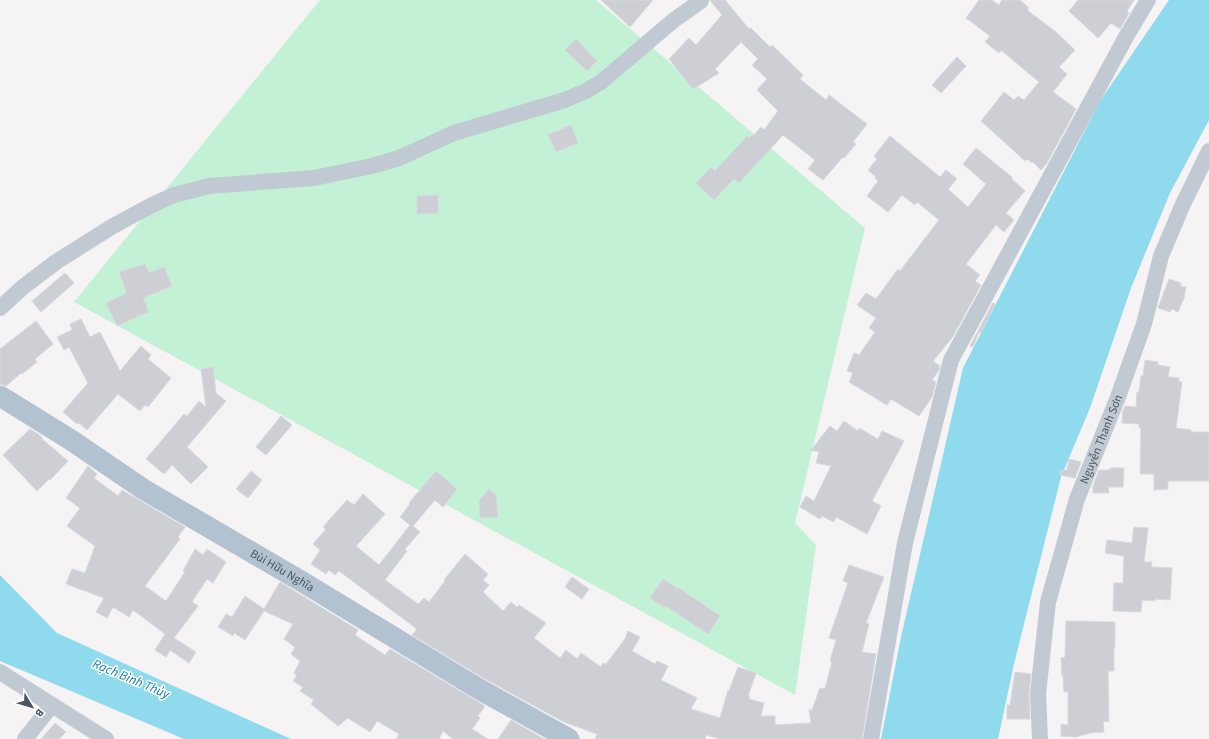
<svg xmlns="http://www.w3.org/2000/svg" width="1209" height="739" font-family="'Source Sans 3',sans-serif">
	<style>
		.green { fill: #c3f1d5 }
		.water { fill: #90daee }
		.building { fill: #cdcfd5; stroke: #d7d9de }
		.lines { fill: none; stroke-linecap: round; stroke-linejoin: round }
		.minor { stroke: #c1cad2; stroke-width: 16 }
		.major { stroke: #b3c2d1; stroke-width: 21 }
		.labels { text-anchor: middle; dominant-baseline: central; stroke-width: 3; stroke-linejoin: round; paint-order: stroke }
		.street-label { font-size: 12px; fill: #4a5661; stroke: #fff }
		.water-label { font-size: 13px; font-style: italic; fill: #0c7c9b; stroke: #fff }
	</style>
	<rect width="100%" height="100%" fill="#f5f3f3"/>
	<!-- green -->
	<polygon class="green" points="320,0 596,0 865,228 795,523 816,545 795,695 74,302"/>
	<!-- water -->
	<g class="water">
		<polygon points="1169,0 1209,0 1209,120 1170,193 1131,288 1090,408 1061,477 1014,664 998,739 881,739 901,637 963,368 1100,101"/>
		<polygon points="0,575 57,633 291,739 184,739 0,661"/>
	</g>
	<!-- building -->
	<g class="building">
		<polygon points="601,0 653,0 630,27"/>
		<polygon points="710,0 725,0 749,29 751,28 770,47 772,45 803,75 800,79 826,100 829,95 867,124 853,142 856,144 844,158 843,157 823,180 808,169 815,160 783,135 739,183 734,179 714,200 696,183 711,167 715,171 747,136 749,138 752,135 753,136 761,127 764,130 778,111 757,90 767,79 752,65 758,59 741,42 715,69 719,73 693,89 669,59 689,38 696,45 722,15"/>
		<polygon points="979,0 992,0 999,5 1002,0 1020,0 1029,8 1027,10 1056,32 1075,50 1059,67 1067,74 1053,92 1076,109 1047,163 1041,170 1033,162 1032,163 1027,159 1025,161 981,121 1004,92 1014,100 1018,96 1024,100 1039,82 1001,50 999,53 985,42 990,36 966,18"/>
		<polygon points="1078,0 1134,0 1127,11 1129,13 1120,29 1111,23 1098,38 1069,11"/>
		<polygon points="576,39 597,61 587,71 565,50"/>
		<polygon points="957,57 966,66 941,93 932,85"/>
		<polygon points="571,125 578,143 556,152 548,135"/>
		<polygon points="890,136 940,177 946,170 957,179 948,189 968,207 986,184 963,164 976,148 1012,177 1011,178 1025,191 1006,213 1014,220 1004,232 996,225 966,264 980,275 975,281 981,285 952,338 933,361 940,366 939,370 932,380 936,382 932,397 919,416 891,399 887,405 849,382 853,373 847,371 854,353 859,355 875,332 869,328 876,318 857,305 866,293 876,299 898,269 900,271 939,220 917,202 915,205 902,195 888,212 867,196 878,181 875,178 876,177 868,170 877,159 874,156"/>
		<polygon points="438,195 438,213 417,214 417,196"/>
		<polygon points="145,264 149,273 164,267 172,286 143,298 147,306 146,307 148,312 117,326 106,303 127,293 119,272"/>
		<polygon points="65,273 74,283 41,312 32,301"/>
		<polygon points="1169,279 1181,283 1180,286 1186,287 1184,298 1178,312 1172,309 1170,312 1158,308"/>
		<polygon points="993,303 995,304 981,333 979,332 973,347 970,346"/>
		<polygon points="81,319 90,337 100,332 120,371 141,346 151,355 148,359 171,378 148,407 145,405 140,411 118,394 87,430 79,423 77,424 63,412 88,383 69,347 64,350 57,337 72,330 70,324"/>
		<polygon points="36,321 53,344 35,359 37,362 22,374 21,373 6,386 0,384 0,349"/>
		<polygon points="1145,360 1158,362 1158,365 1170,367 1168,377 1179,378 1179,382 1182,382 1176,428 1191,430 1191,432 1209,432 1209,481 1168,481 1168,489 1154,490 1154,474 1140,474 1141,428 1139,428 1139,424 1122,423 1123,411 1125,406 1136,407 1137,392 1139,392 1141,376 1143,376"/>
		<polygon points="213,367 216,393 226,401 187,447 208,467 191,484 172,465 164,474 146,459 184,414 187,416 199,401 206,407 201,369"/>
		<polygon points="281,416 292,425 266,455 256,447"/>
		<polygon points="844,421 858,431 859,428 878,439 882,431 904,441 872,501 881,506 867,534 836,517 834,522 822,516 820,519 800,507 806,496 814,501 831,466 816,463 819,452 811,450 830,426 837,431"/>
		<polygon points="30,429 38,434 43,438 42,439 68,461 50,480 49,479 37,491 3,455"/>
		<polygon points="1069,459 1081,462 1075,478 1060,475 1061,470 1067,470"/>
		<polygon points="88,466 97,474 94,478 118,496 122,490 185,527 178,537 180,539 145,586 166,601 185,572 183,571 195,549 203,555 207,549 226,562 213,583 207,579 192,602 198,606 174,638 196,652 189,663 170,650 166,657 155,650 165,634 133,610 129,617 113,607 107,618 96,612 104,598 66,584 72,569 85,573 95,546 67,526 80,508 66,498"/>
		<polygon points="1110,468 1124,468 1123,487 1108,487 1109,493 1093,493 1093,486 1099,470 1110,470"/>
		<polygon points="251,471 262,480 248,498 236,489"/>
		<polygon points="436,471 457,489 443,507 435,500 413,526 420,532 405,549 407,551 385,580 418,604 424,598 429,602 445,581 444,580 465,554 488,574 483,580 489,585 483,592 503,611 511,602 517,607 519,605 546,623 534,638 560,658 566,650 577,659 581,653 601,667 603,663 606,664 625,639 628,631 640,637 632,651 655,664 657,661 668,666 661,680 697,698 691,709 720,718 728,690 729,691 738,667 756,673 748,696 750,696 749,699 764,703 761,716 775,716 775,725 811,723 809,710 812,710 820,688 825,689 832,662 830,661 836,640 829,638 848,583 843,581 849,565 884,577 866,623 869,624 862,652 876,654 862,739 720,739 706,735 705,739 595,739 597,734 564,722 485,679 412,635 417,629 339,571 335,575 329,570 326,574 311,564 320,550 313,544 326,529 323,527 347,500 354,505 363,494 385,514 356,546 379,565 410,525 400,517 410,504 409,503"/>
		<polygon points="489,489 496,495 498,517 480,518 479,501"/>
		<polygon points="1134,527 1148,528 1144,562 1152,562 1151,567 1172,568 1170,600 1155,599 1155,601 1142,600 1141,612 1113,611 1114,583 1123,583 1124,556 1105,553 1107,540 1132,543"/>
		<polygon points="572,577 589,589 582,599 565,587"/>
		<polygon points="663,579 678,589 679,588 720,616 708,634 666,606 665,608 650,598"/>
		<polygon points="280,582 358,630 355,635 385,655 390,649 485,706 478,716 480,718 472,729 488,739 453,739 443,731 439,739 396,739 399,734 377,721 370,732 348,718 338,726 311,704 314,700 300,691 303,687 293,681 297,675 294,673 300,661 291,654 295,647 284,639 293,624 264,611 245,640 234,633 233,636 218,627 226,614 232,617 245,596 264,609"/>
		<polygon points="1066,621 1115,622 1115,647 1114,647 1114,671 1108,671 1109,721 1103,722 1104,732 1090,733 1076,737 1061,736 1061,724 1068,725 1068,691 1064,692 1063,676 1062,676 1061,658 1065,657"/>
		<polygon points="1015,672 1031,674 1029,694 1030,719 1007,719 1007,705 1010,705"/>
		<polygon points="511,720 544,739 498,739"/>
		<polygon points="55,723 66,732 59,739 41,739"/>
	</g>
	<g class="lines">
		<!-- minor -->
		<g class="minor">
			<polyline points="0,308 23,287 56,262 113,226 154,204 174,195 209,186 314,178 372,166 399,158 454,133 565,100 586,91 601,82 674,20 701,1"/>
			<polyline points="0,672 106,739"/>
			<polyline points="25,739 51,706"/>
			<polyline points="871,739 905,543 951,360 1127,35 1148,0"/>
			<path id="s1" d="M1040 739 1038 694 1048 602 1077 499 1118 397 1144 324 1161 256 1183 204 1209 151"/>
		</g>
		<!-- major -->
		<path class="major" id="s2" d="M0 396 71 440 143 489 301 581 479 689 569 739"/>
	</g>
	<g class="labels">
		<!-- street labels -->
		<g class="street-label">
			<text stroke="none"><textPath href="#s1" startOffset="309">Nguyễn Thanh Sơn</textPath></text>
			<text stroke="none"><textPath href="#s2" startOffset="332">Bùi Hữu Nghĩa</textPath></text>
		</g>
		<!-- water labels -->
		<g class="water-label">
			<text transform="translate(131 679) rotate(23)">Rạch Bình Thủy</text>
		</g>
	</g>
	<!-- north arrow -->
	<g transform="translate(32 707) rotate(128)" stroke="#ffffff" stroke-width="3" paint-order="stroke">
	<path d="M0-3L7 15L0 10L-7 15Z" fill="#4a5661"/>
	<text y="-6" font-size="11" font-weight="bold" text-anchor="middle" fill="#4a5661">B</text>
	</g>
</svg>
